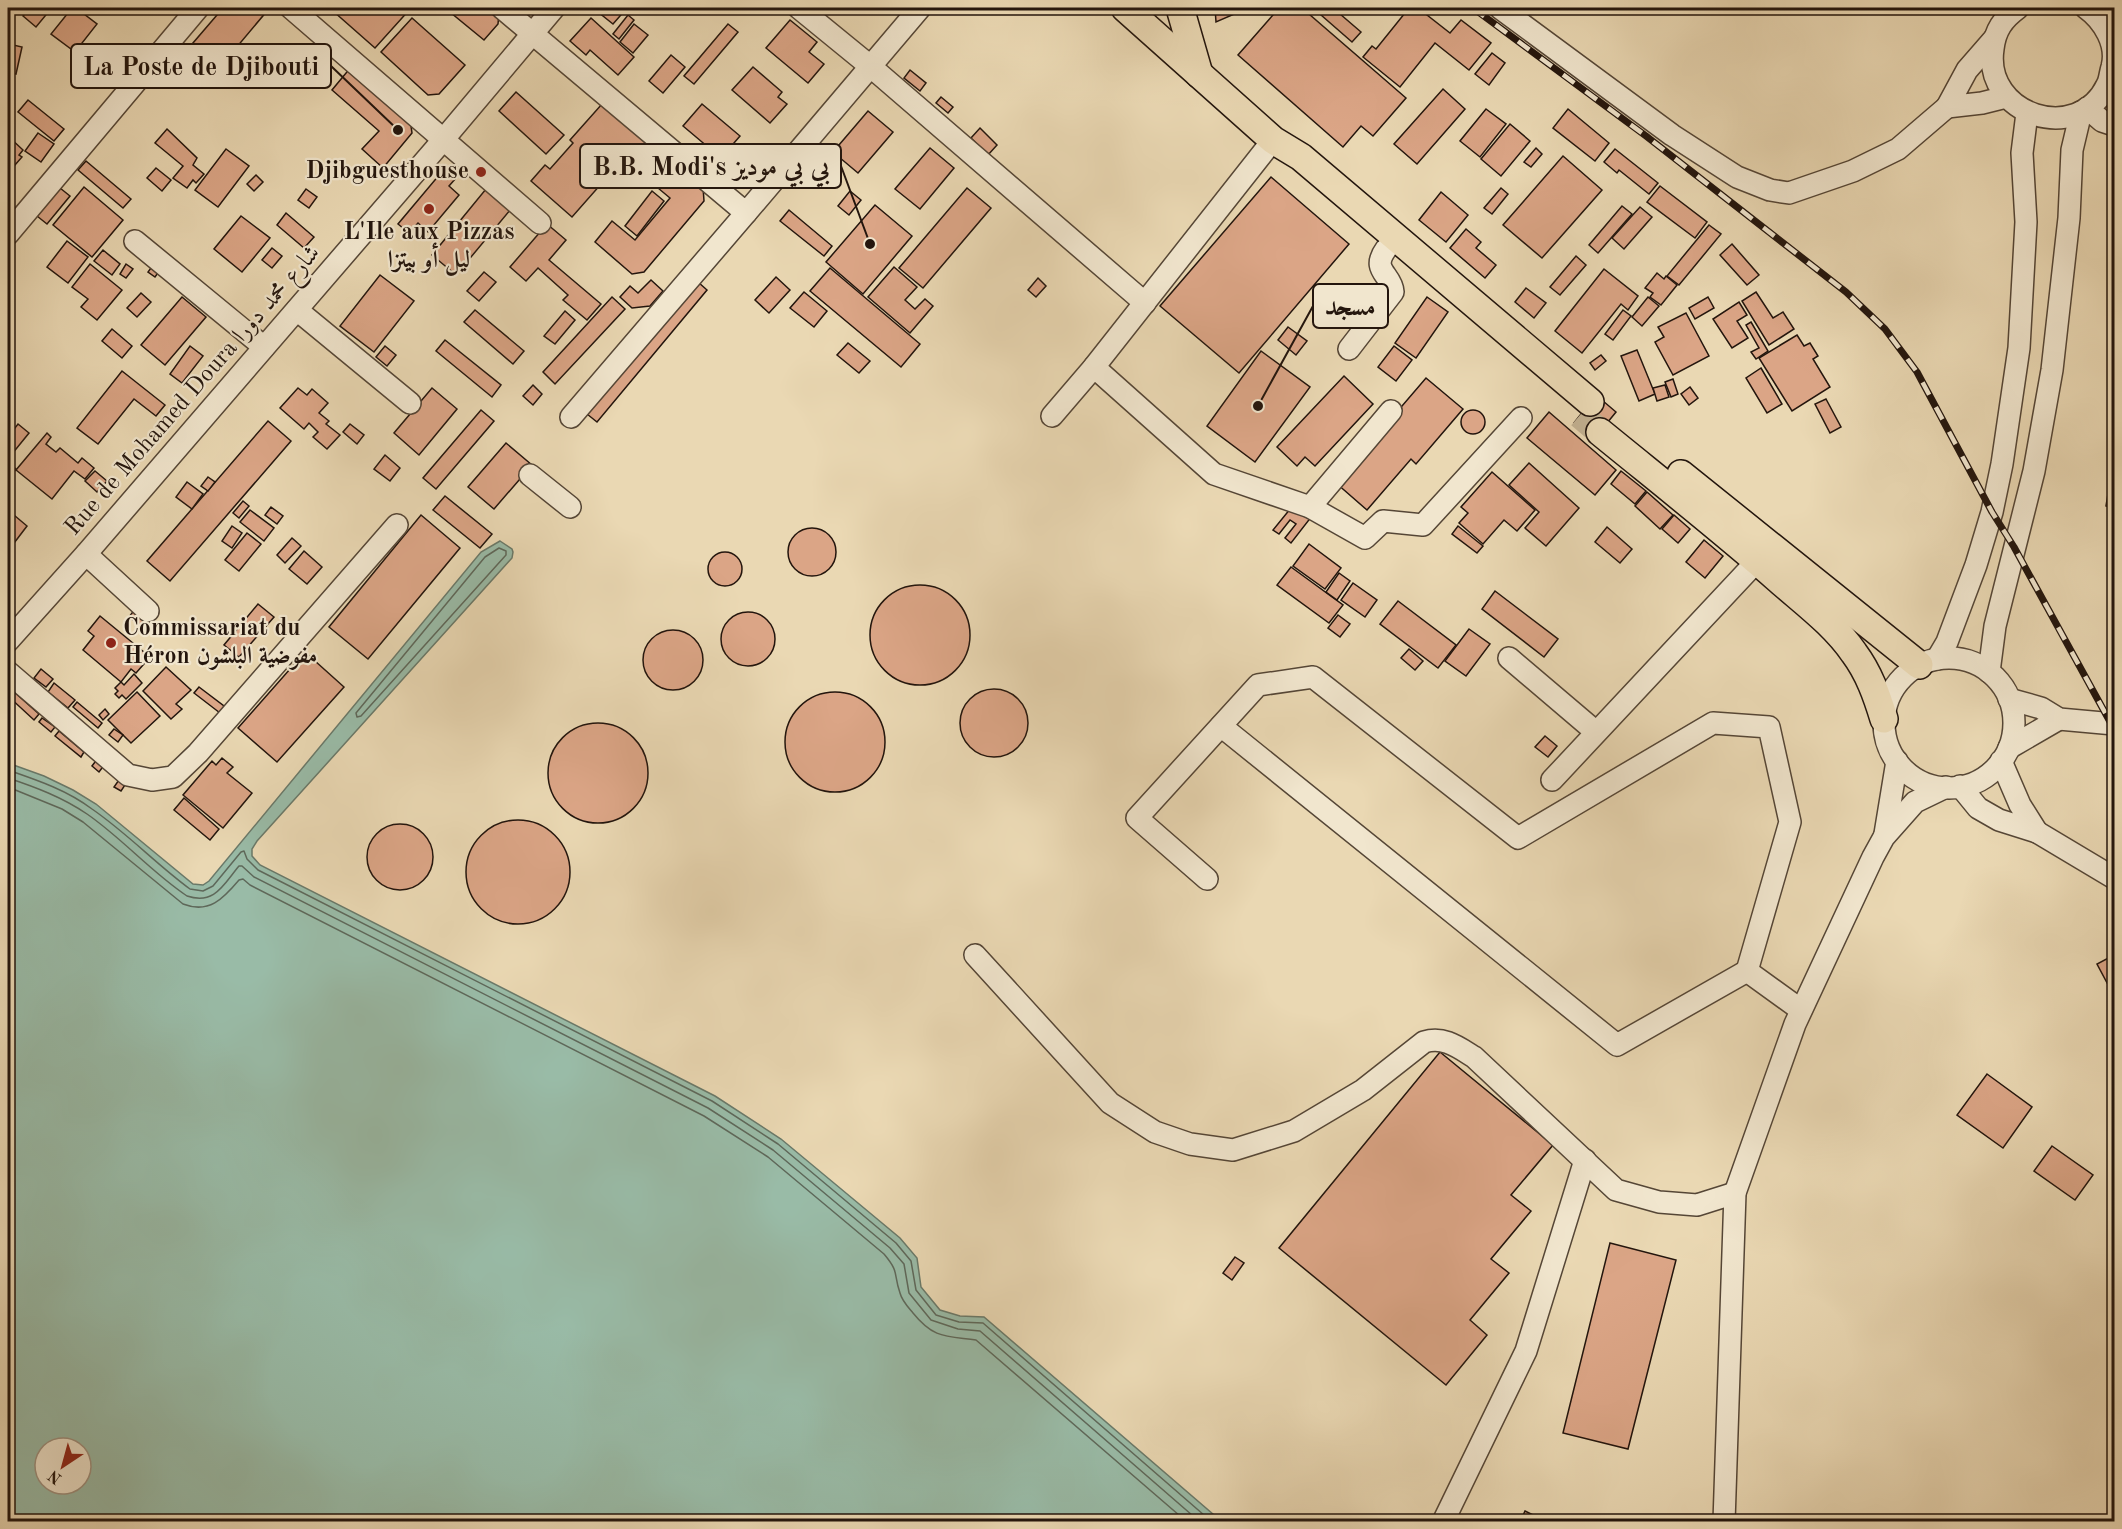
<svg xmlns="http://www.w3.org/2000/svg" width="2122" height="1529" font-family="'Old Standard TT',Amiri,serif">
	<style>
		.water { fill: #99bba7; stroke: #6a7969; stroke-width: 1.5; fill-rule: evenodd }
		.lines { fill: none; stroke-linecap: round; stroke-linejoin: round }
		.shore { stroke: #5e685a; stroke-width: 1.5 }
		.building { fill: #dba586; stroke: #23150d; stroke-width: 1.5 }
		.major-tunnel { stroke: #c2b192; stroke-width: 27; stroke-dasharray: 27 14; stroke-linecap: butt }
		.minor-casing { stroke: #554636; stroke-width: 24 }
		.major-casing { stroke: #23150d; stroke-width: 30 }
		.minor { stroke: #f1e6ce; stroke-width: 21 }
		.major { stroke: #ead8b3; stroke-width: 27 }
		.rail-casing { stroke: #23150d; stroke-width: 7 }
		.rail { stroke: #f1e6ce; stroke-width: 4.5; stroke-dasharray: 14; stroke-linecap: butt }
		.poi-dot { fill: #8f2418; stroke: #f1e6ce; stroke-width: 2 }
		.labels { text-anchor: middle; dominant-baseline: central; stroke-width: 4.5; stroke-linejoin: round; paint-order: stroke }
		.poi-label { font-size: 24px; font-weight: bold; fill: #23150d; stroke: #f1e6ce; text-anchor: end }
		.street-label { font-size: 24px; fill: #23150d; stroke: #f1e6ce }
		.leader { fill: none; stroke: #23150d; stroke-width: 2 }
		.callout-dot { fill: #23150d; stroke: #f1e6ce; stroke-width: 2 }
		.callout { fill: #f1e6ce; stroke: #23150d; stroke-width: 2 }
		.callout-label { font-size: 26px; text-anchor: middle; font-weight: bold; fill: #23150d }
	</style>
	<rect width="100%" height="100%" fill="#ead8b3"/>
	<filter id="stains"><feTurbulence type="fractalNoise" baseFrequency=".00333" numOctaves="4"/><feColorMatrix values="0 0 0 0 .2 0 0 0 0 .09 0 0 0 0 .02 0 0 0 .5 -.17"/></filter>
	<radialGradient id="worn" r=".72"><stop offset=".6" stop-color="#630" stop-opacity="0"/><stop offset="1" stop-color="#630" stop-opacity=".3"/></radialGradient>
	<!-- water -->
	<path class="water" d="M500 541 512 549 513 552 512 558 257 841 252 849V856L260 865 715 1096 781 1139 900 1238 917 1258 921 1287 940 1310 960 1316 984 1317 1221 1521H8V763L44 776 73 790 96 804 193 884 203 885 209 881 481 552ZM45 1448H81V1484H45Z"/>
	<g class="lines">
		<!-- shore -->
		<g class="shore">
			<polygon points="499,548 506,551 506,555 361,716 357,717 356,713 485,557"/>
			<path d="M8 770C37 780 67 790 92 809 127 833 156 864 190 889L203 891 213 886 241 852 244 851 247 859 258 870 712 1101 778 1144 896 1243 911 1261 916 1290 936 1315 959 1322 983 1323 1212 1522"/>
			<path d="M8 778C35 787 62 797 87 814 122 838 151 872 187 896 215 905 223 885 239 866H242L254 877 708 1108 773 1150 890 1248 904 1264 909 1293 931 1320 958 1329 980 1331 1200 1522"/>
			<path d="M8 787 62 809 83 822 183 904C209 914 223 899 239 880L243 879 250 885 704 1116 768 1157 884 1254C900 1273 893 1273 900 1293 902 1301 908 1307 913 1313 934 1339 946 1336 976 1340L1187 1522"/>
		</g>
	</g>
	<!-- building -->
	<g class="building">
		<polygon points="30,8 46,8 50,10 36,27 23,16"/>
		<polygon points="72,8 76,8 97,24 75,52 51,34"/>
		<polygon points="223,8 263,8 267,11 215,73 187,50"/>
		<polygon points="336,8 411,8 375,48 333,11"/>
		<polygon points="445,8 492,8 499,13 498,24 484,40"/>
		<polygon points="593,8 627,8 613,24"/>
		<polygon points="1215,8 1246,8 1246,9 1216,22"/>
		<polygon points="1279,8 1302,8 1406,98 1373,136 1361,126 1343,147 1238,55"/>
		<polygon points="1313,8 1333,8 1361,32 1352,42"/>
		<polygon points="1409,8 1418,8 1450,33 1461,20 1491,43 1469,70 1435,43 1400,87 1363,57 1372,46 1376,49"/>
		<polygon points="628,15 634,20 619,39 613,34"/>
		<polygon points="412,18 465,65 439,94 428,95 381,52"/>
		<polygon points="591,18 634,57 618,75 590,50 586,55 570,41"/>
		<polygon points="790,20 817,42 809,52 824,64 808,83 766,48"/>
		<polygon points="634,24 648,35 633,53 620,42"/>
		<polygon points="728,24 738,32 694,84 684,76"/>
		<polygon points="8,40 13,42 13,45 22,47 16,74 8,72"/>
		<polygon points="1492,53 1505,63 1489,85 1475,74"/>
		<polygon points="671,55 685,67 663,93 649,81"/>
		<polygon points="351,67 410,119 412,133 383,168 362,149 379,131 332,90"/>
		<polygon points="753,67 782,92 778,97 787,104 770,123 732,90"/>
		<polygon points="910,70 926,83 920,91 904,78"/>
		<polygon points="1443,89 1465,109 1417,164 1394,144"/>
		<polygon points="516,92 564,135 546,154 499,111"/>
		<polygon points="941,97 953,107 948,113 936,103"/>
		<polygon points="28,100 64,129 54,141 18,112"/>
		<polygon points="602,104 656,151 624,188 609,175 572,217 531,181 545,165 550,169 573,143 570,140"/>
		<polygon points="702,104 740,136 721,158 683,126"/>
		<polygon points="1486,109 1506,124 1480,157 1460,141"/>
		<polygon points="1568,109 1609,143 1595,161 1553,128"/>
		<polygon points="868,111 893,132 858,173 833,152"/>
		<polygon points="1510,124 1530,141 1501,176 1481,159"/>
		<polygon points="980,128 997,145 988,155 971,138"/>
		<polygon points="167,129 197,158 193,165 204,174 196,183 193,180 187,188 173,178 183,166 155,143"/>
		<polygon points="38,133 54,144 41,162 25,151"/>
		<polygon points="8,136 23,150 19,155 22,157 8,173"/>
		<polygon points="930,148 954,168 920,209 895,189"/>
		<polygon points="1536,148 1542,154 1531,167 1524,162"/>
		<polygon points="226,149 249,166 218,207 195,190"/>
		<polygon points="1615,149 1658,183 1649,194 1619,170 1617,173 1604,162"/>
		<polygon points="1563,156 1602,190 1542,258 1503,225"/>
		<polygon points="671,160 703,187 704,201 644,272 632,274 595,242 612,221 635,240 670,198 652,183"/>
		<polygon points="86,161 131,199 123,208 78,170"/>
		<polygon points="156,168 171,180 162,191 147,178"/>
		<polygon points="445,168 456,178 449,186 459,195 428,232 418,223 409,233 398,224"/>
		<polygon points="256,175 263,182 254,191 247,184"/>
		<polygon points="1271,177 1349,244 1239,373 1160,306"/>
		<polygon points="1660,186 1707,222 1695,238 1647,202"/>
		<polygon points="84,187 123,220 92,257 53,225"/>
		<polygon points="60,188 70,196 47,224 37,216"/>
		<polygon points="967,188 991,208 923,288 899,268"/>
		<polygon points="1501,188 1508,194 1492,214 1484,208"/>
		<polygon points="306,189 317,197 309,208 298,200"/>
		<polygon points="486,189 511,209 456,275 432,255"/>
		<polygon points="652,191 664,201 637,236 625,226"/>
		<polygon points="850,191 861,200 849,215 838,206"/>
		<polygon points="1441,192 1468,215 1446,242 1419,220"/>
		<polygon points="875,205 912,236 863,294 826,262"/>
		<polygon points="1622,206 1632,214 1598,253 1589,245"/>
		<polygon points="1640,207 1652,217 1624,249 1612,238"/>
		<polygon points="789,210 832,246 824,256 780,221"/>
		<polygon points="286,213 314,237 304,248 277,225"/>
		<polygon points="241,216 270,238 242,272 214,249"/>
		<polygon points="547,224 566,240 549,260 601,304 587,320 563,300 568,295 538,268 526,281 510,267"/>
		<polygon points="1709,225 1721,234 1679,285 1667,276"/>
		<polygon points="1466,229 1481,242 1476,248 1496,265 1485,278 1450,248"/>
		<polygon points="67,241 88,257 68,283 47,267"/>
		<polygon points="1732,244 1759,275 1747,285 1720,255"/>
		<polygon points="272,248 282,256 272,268 262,260"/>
		<polygon points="103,250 120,264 112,275 94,261"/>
		<polygon points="1576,256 1586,265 1560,295 1550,287"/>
		<polygon points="156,261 163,266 155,277 148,272"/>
		<polygon points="90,264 122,290 97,320 81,307 88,299 72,287"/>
		<polygon points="126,264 133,269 126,278 120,274"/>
		<polygon points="894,267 917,287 905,300 915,309 925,299 933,306 910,333 868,297"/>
		<polygon points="830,268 920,344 901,367 810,291"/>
		<polygon points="1604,269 1638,296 1628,310 1621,304 1582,353 1555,331"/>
		<polygon points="484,272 496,282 479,301 467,291"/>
		<polygon points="1657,273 1664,279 1666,276 1677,285 1661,305 1650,297 1653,293 1645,288"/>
		<polygon points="380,275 414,301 374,352 340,326"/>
		<polygon points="776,277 790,290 769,313 755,300"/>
		<polygon points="1038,278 1046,286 1036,297 1028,290"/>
		<polygon points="651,280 663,291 650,306 632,308 620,297 630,286 638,293"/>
		<polygon points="698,282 707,290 597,422 587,414"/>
		<polygon points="1526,288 1546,303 1534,318 1515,302"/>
		<polygon points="804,292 827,311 814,327 790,308"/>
		<polygon points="1756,292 1773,318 1783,312 1794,329 1769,345 1742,301"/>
		<polygon points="141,293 151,302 137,317 127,308"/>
		<polygon points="182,297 206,317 165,365 141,345"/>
		<polygon points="612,297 625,309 555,384 543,372"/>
		<polygon points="1427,297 1448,312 1416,358 1395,343"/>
		<polygon points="1648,297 1659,306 1642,326 1632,317"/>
		<polygon points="1708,297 1714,308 1695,319 1689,308"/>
		<polygon points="1739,302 1747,315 1737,321 1748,338 1732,348 1713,319"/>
		<polygon points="475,310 524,351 513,364 464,322"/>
		<polygon points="1623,310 1631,316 1613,340 1605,334"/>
		<polygon points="565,311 575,320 555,344 544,336"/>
		<polygon points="1686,313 1709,356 1673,375 1655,342 1664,337 1658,327"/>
		<polygon points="1751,322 1768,351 1756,359 1751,352 1759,348 1746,325"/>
		<polygon points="1288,327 1307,341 1296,355 1278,340"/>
		<polygon points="112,329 132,346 122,358 102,341"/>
		<polygon points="1797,335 1804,346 1810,343 1818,356 1813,359 1830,387 1792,411 1759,358"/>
		<polygon points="445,340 501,385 492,397 436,351"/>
		<polygon points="848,343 870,361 859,373 837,355"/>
		<polygon points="190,346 203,356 182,383 170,374"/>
		<polygon points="385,346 396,355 387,366 376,357"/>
		<polygon points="1394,346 1412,360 1396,381 1378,367"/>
		<polygon points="1637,350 1655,394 1639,401 1621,356"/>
		<polygon points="1261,351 1310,387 1255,462 1207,426"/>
		<polygon points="1601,355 1606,361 1595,370 1590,363"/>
		<polygon points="1761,368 1782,404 1767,413 1746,378"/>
		<polygon points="122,371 165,405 156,416 134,399 98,444 77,428"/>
		<polygon points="1344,376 1373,404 1315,466 1305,457 1297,466 1277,447"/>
		<polygon points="1426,378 1463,409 1416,464 1411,459 1367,510 1336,483"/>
		<polygon points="1673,379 1678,394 1671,397 1665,382"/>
		<polygon points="533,385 542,394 533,405 523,396"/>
		<polygon points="1665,385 1669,397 1657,401 1653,388"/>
		<polygon points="1690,387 1698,398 1689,405 1681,394"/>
		<polygon points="298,388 307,395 312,389 328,403 319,413 329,421 326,424 340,435 327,449 313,437 318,432 309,423 304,429 280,408"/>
		<polygon points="432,388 457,409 419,455 394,433"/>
		<polygon points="1596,395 1616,412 1594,439 1574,423"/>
		<polygon points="1826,399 1841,427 1830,433 1815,404"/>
		<circle cx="1473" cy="422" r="12"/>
		<polygon points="481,410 494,421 436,489 423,478"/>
		<polygon points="1549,412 1616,470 1595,495 1527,438"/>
		<polygon points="268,421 291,441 170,581 147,561"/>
		<polygon points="18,424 29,433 8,459 8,437"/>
		<polygon points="350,424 364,435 357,444 343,432"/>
		<polygon points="47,433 51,437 46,444 56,452 60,448 78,463 82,458 94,468 85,479 74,471 52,499 16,470"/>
		<polygon points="506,443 532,465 494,509 468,487"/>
		<polygon points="385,455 400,468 390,481 374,469"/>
		<polygon points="8,462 16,469 9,478 8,477"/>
		<polygon points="1529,463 1579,508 1546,546 1525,528 1539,512 1509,485"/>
		<polygon points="95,471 107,481 97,492 85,481"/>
		<polygon points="1621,471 1646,491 1635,504 1611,484"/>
		<polygon points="1492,472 1535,510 1517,531 1504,520 1483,544 1459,523 1468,513 1461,507"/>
		<polygon points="208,477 215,482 208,491 201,486"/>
		<polygon points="187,482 203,494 192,509 176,497"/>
		<polygon points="2110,482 2114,483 2114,508 2106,506"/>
		<polygon points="1647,492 1673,515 1660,529 1635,506"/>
		<polygon points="445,496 492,534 480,548 433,510"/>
		<polygon points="243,501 249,506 239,518 233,513"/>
		<polygon points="1295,503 1312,516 1291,543 1285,538 1296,524 1290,520 1279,534 1273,530"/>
		<polygon points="271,507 283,516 277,524 265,515"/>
		<polygon points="8,510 27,526 8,551"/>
		<polygon points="250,510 274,528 264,541 240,522"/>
		<polygon points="421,515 460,548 368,659 329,627"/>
		<polygon points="1674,515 1690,529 1678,543 1662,529"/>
		<polygon points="232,526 242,533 232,548 222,541"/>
		<polygon points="1458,526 1483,546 1477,553 1452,534"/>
		<polygon points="1607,527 1632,549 1620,563 1595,542"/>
		<circle cx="812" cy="552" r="24"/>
		<polygon points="247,533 261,544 239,571 225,560"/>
		<polygon points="292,538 301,546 285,563 277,555"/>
		<polygon points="1704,540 1723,556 1705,578 1686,562"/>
		<polygon points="1309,544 1341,568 1325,589 1293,566"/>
		<polygon points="304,551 322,567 307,584 289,569"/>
		<circle cx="725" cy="569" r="17"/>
		<polygon points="1291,567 1343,605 1329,623 1277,585"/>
		<polygon points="1339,573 1350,581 1337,600 1326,592"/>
		<polygon points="1353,583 1377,600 1365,617 1341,600"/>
		<circle cx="920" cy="635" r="50"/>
		<polygon points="1495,591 1558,639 1544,657 1482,609"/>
		<polygon points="1398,601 1456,645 1438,668 1380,624"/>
		<polygon points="258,604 274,617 239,657 224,645"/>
		<polygon points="135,609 150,620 144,628 129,617"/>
		<circle cx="748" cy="639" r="27"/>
		<polygon points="1338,615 1350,624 1340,637 1328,628"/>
		<polygon points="100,616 150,657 136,673 131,669 121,682 83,650 94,636 88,631"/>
		<polygon points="1469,629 1490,644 1466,676 1445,661"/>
		<circle cx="673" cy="660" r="30"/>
		<polygon points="1409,649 1423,661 1415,670 1401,658"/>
		<polygon points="305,652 344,687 277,762 238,728"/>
		<polygon points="166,667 191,690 176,704 182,709 171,719 143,691"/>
		<polygon points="41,669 53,679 46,687 34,678"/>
		<polygon points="134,674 142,683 126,699 122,695 119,698 115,694 118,691 115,688 121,682 124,685"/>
		<polygon points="54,683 75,700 68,708 48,692"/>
		<polygon points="199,687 224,706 220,713 194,693"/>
		<circle cx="994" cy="723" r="34"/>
		<polygon points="12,690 39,714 34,720 8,696"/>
		<circle cx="835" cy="742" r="50"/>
		<polygon points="137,692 160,716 131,743 108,720"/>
		<polygon points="77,702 102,723 98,728 73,707"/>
		<polygon points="105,709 109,714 103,720 99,715"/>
		<polygon points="42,718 55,727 51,732 39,722"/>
		<circle cx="598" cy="773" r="50"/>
		<polygon points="114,729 123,735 118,742 109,735"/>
		<polygon points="59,731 84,752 81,757 55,736"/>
		<polygon points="1545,736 1557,746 1548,757 1535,747"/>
		<polygon points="98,758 105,764 99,772 92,766"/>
		<polygon points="222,758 233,767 227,773 252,793 223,828 183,795 212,761 216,765"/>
		<polygon points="121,777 127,782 121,791 114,787"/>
		<polygon points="184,798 219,829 210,840 174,810"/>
		<circle cx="518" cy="872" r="52"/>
		<circle cx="400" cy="857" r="33"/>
		<polygon points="2114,955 2114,996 2097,964"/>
		<polygon points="1440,1052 1553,1145 1511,1195 1531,1211 1491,1259 1509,1273 1470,1320 1487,1335 1446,1385 1279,1248"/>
		<polygon points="1987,1074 2032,1107 2003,1148 1957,1115"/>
		<polygon points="2052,1146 2093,1175 2075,1200 2034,1171"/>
		<polygon points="1610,1243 1676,1260 1628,1449 1563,1433"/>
		<polygon points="1235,1257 1244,1263 1232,1280 1223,1273"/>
		<polygon points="1525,1511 1547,1522 1520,1522"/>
	</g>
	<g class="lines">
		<!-- major-tunnel -->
		<polyline class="major-tunnel" points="1580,415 1600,432"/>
		<!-- minor casing -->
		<g class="minor-casing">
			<g id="minor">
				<polyline points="291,8 540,223"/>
				<polyline points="502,8 746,213 920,8"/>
				<polyline points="799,8 870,66 1145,303"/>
				<polyline points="1500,8 1672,135 1737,177 1770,190 1789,193 1853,171 1898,149 1947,107"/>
				<path d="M2018 8C2003 19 1995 30 1993 49 1983 115 2078 146 2107 85 2110 80 2110 73 2112 67 2118 45 2104 21 2086 8"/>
				<polyline points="1994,39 1967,70 1947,107 1982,103 2006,97"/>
				<polyline points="2087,108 2102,121 2114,125"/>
				<polyline points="8,234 198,8"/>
				<polyline points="135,241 264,347"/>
				<polyline points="297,310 410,403"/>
				<path d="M1349 349 1393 292C1392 274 1370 271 1386 249"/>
				<polyline points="1094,367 1214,474 1310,507 1365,538 1383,521 1423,525 1521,418"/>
				<polyline points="1052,416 1094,367 1273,140"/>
				<polyline points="571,417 746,213"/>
				<polyline points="530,475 570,507"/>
				<polyline points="1310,507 1391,411"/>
				<polyline points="86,554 148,611"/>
				<polyline points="8,641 86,554 443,140 554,8"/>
				<polyline points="1509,658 1596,732"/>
				<circle cx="1949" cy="723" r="65"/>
				<polyline points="1937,659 1947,642 1976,565 1992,512 2002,464 2019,348 2026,222 2022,153 2027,113"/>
				<polyline points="8,672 128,775 152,780 173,777 198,753 397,525"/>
				<polyline points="1989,672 1995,626 2034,471 2052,370 2069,218 2072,150 2081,112"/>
				<polyline points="2009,699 2041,708 2059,719 2114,724"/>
				<polyline points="1221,726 1617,1045 1747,971"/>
				<polyline points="2009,748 2059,719"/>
				<polyline points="1552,780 1757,561"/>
				<polyline points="1960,786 1978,808 1999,820 2037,832 2020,805 2001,761"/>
				<polyline points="2037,832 2114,878"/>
				<polyline points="1885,834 1897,761"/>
				<polyline points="1207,879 1137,818 1258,685 1313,677 1518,838 1713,723 1769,727 1790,822 1747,971 1801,1010"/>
				<path d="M975 955 1110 1103 1155 1132 1190 1144 1233 1150 1294 1131 1363 1090 1424 1042C1444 1036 1458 1047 1474 1057L1616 1190 1659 1202 1697 1205 1735 1193"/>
				<polyline points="1443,1522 1526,1351 1585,1160"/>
				<polyline points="1724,1522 1735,1193 1795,1024 1873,857 1884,837 1915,802 1946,787"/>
			</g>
		</g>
		<!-- major casing -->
		<g class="major-casing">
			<g id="major">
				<polyline points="1125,8 1273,140 1301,157 1590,402"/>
				<polyline points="1180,8 1199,74"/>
				<path d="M1600 432C1660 481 1721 529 1779 580 1805 603 1834 624 1854 653 1869 673 1877 696 1884 719"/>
				<polyline points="1681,474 1919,665"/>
			</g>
		</g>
		<!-- minor -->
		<use href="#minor" class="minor"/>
		<!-- major -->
		<use href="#major" class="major"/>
		<!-- rail casing -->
		<g class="rail-casing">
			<polyline id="rail" points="1473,8 1646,136 1846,292 1885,329 1917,372 1992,512 2014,547 2114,729"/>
		</g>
		<!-- rail -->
		<use href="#rail" class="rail"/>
	</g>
	<!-- markers -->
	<g class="poi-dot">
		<circle cx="481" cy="172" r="6"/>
		<circle cx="429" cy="209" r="6"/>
		<circle cx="111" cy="643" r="6"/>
	</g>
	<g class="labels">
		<!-- poi labels -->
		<g class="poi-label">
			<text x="469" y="172">Djibguesthouse</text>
			<text x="429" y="233" text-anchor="middle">L'Ile aux Pizzas<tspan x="429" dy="28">ليل أو بيتزا</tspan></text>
			<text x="123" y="629" text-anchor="start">Commissariat du<tspan x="123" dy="28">Héron مفوضية البلشون</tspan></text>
		</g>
		<!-- street labels -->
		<g class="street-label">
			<text transform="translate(193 391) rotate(-49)">Rue de Mohamed Doura شارع محمد دورا</text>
		</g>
	</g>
	<!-- callouts -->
	<path class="leader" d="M398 130L331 66M870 244L841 166M1258 406L1313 306"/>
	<g class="callout-dot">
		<circle cx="398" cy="130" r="6"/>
		<circle cx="870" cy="244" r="6"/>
		<circle cx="1258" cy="406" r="6"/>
	</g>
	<g class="callout">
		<rect x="71" y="44" width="260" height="44" rx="6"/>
		<rect x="580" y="144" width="261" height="44" rx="6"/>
		<rect x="1313" y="284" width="75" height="44" rx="6"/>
	</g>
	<g class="callout-label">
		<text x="201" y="75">La Poste de Djibouti</text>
		<text x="711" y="175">B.B. Modi's بي بي موديز</text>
		<text x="1350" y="315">مسجد</text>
	</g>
	<!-- margin -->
	<rect width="2122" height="1529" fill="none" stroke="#ead8b3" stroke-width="30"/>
	<rect x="9" y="9" width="2104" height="1511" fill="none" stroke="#23150d" stroke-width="3"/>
	<rect x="15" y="15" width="2092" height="1499" fill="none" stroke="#23150d" stroke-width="1.5"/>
	<!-- north arrow -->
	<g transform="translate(63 1466) rotate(216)"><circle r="28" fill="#f1e6ce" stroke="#9f9281" stroke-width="1.5"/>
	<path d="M0-4.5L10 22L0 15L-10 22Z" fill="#8f2418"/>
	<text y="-9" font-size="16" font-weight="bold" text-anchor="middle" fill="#23150d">N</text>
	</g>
	<rect width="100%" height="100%" filter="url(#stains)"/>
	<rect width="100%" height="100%" fill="url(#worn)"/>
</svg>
